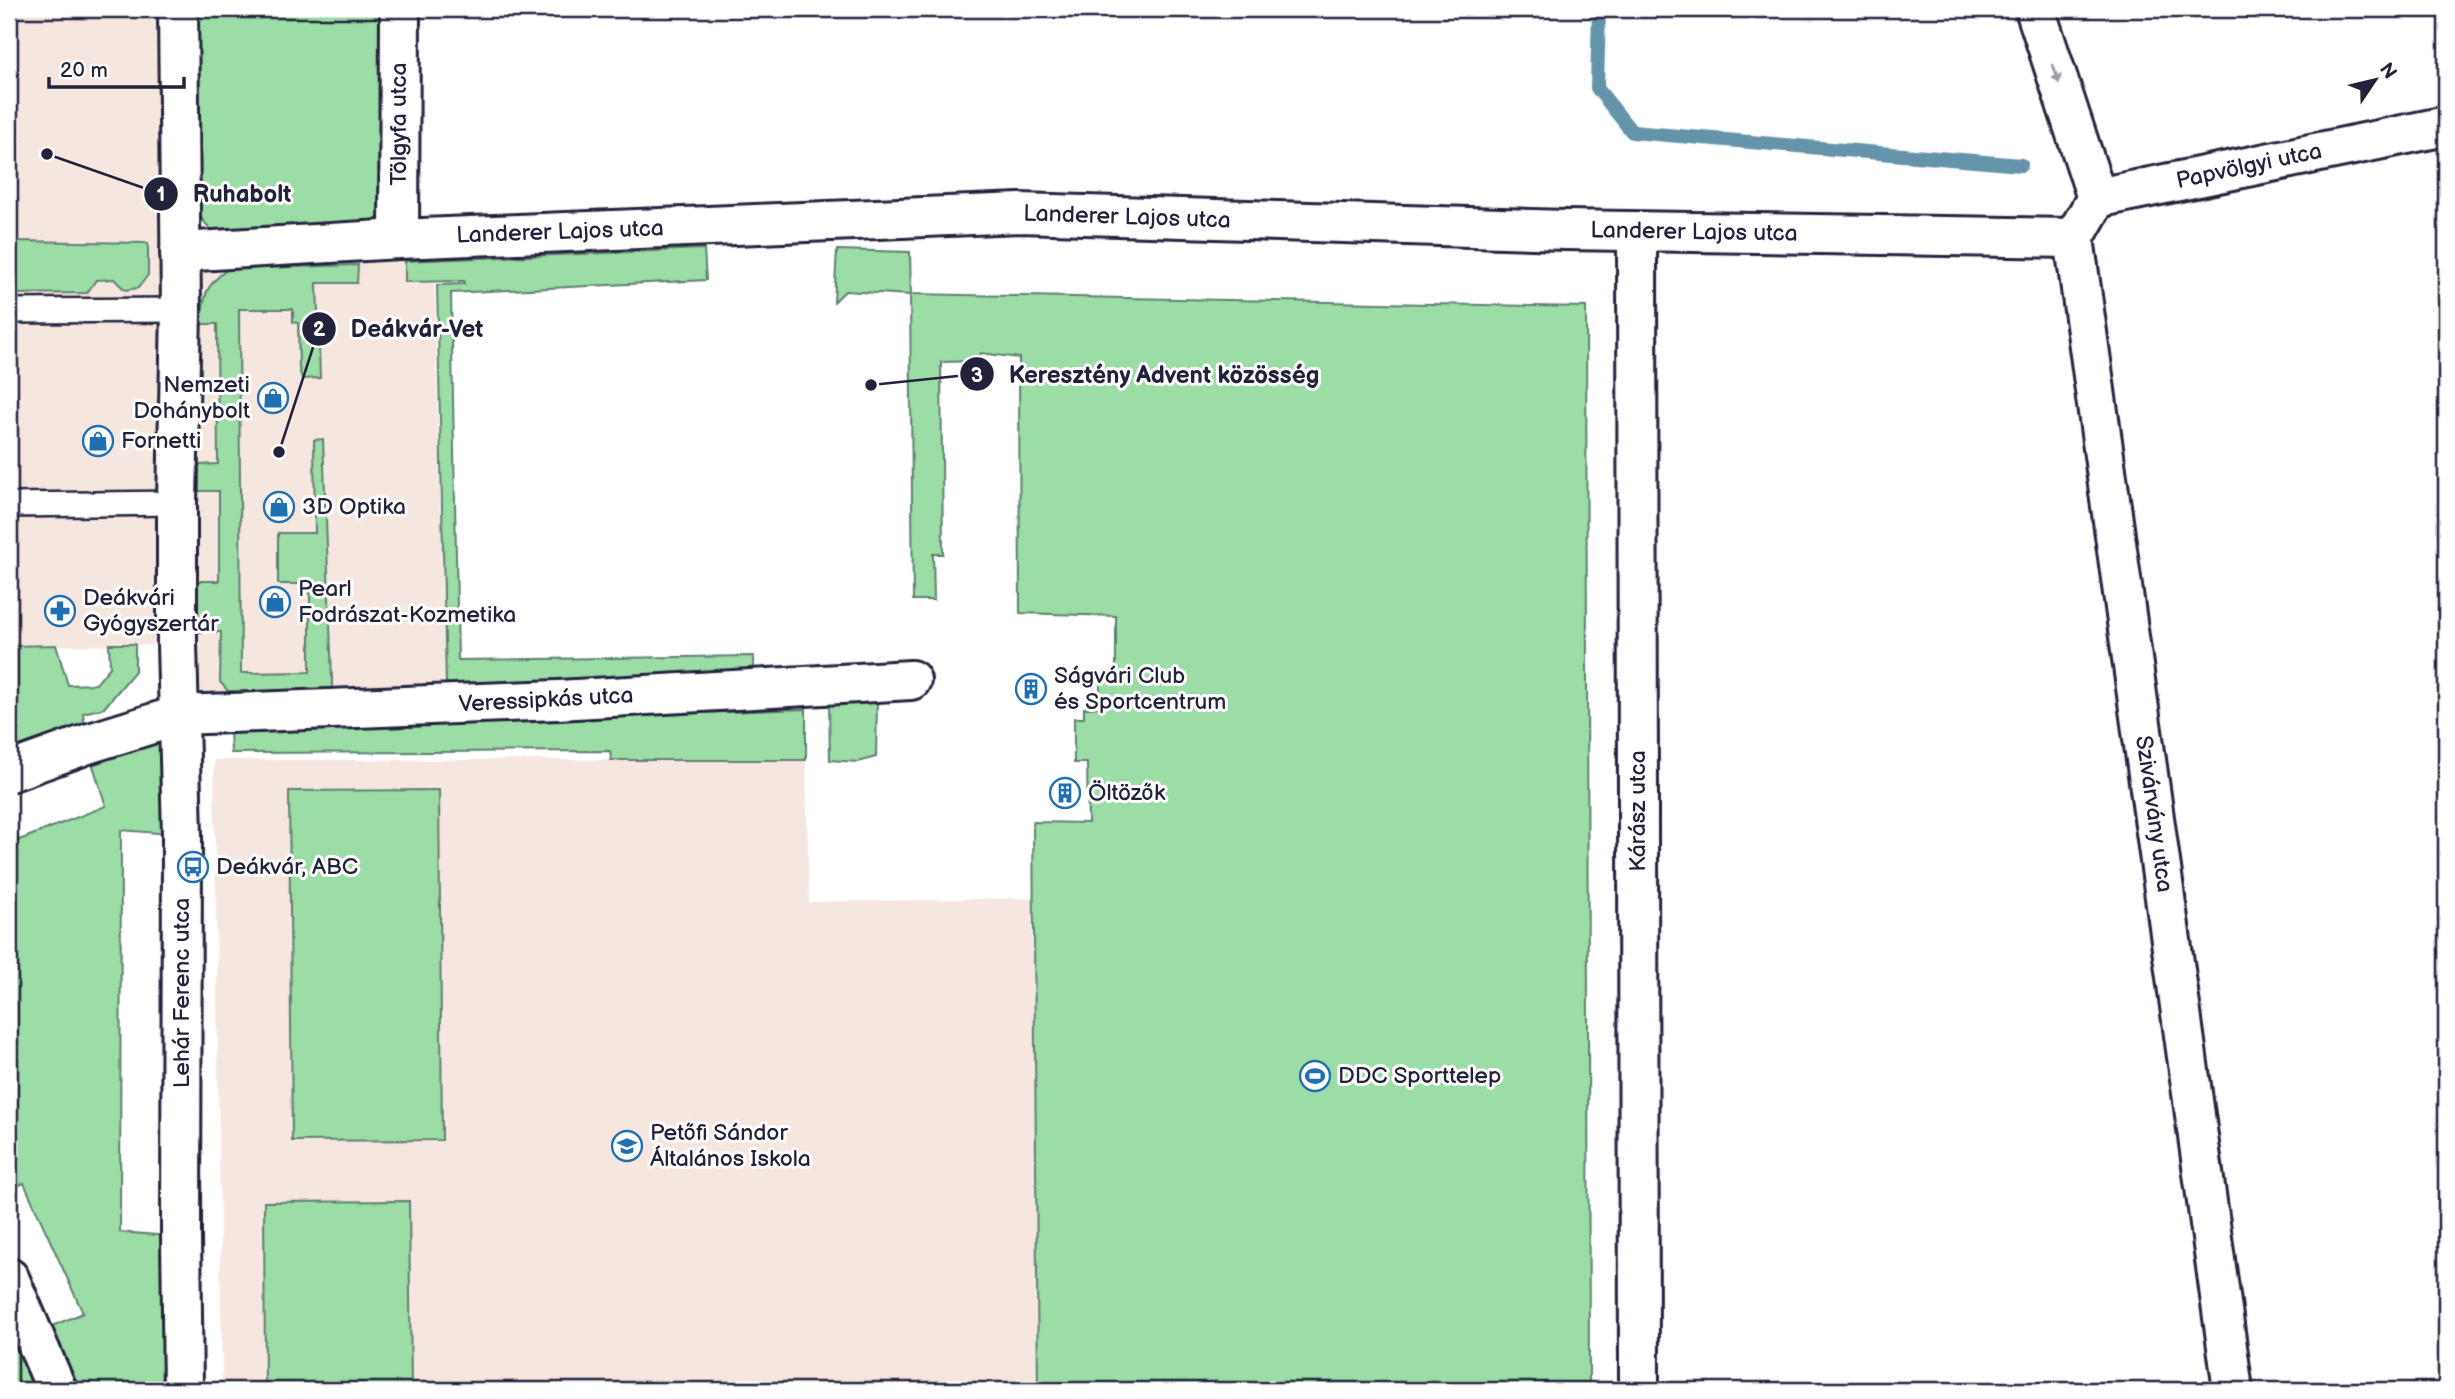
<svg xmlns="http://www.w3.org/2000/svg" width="2455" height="1399" font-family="'Balsamiq Sans',sans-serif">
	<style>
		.built { fill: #f6e6e0 }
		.green { fill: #9cdca6; stroke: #5f7f70; stroke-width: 2 }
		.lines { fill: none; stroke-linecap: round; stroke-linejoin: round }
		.stream { stroke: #6593a9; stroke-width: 14 }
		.lane-casing { stroke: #22223b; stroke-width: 28 }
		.street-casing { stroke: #22223b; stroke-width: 44 }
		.lane { stroke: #fff; stroke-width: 23 }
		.street { stroke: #fff; stroke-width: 38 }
		.oneway { fill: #9c9ca7 }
		.labels { text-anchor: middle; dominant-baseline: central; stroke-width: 6; stroke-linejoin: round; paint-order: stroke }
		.street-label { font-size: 23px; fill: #22223b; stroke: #fff }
		.poi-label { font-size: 23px; fill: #22223b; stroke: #fff; text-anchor: start }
		.leader { fill: none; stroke: #22223b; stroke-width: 2.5 }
		.callout-dot { fill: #22223b; stroke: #fff; stroke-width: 2.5 }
		.mark-label { font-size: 21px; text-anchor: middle; font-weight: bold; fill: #fff }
		.callout-label { font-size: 24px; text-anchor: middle; font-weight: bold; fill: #22223b; stroke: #fff; stroke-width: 6; stroke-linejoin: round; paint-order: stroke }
	</style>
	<rect width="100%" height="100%" fill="#fff"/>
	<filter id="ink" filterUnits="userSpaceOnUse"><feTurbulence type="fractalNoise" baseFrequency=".0143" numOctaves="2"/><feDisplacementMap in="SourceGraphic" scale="14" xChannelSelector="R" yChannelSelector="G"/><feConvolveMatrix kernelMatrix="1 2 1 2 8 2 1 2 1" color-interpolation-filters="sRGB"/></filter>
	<g filter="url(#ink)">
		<!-- built -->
		<g class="built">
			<polygon points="9,9 178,9 180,252 433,238 446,705 180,715 177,645 9,646"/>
			<polygon points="214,760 806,760 809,902 1032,898 1038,1390 222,1390"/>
		</g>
		<!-- green -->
		<g class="green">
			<polygon points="198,9 383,9 384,206 378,222 213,232 199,216"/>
			<polygon points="9,241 148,243 148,275 138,288 125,290 114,279 96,280 87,293 9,294"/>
			<polygon points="704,249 706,280 451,293 458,660 754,656 754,674 446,684 437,285 464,284 464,281 405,282 405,261"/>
			<polygon points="837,250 910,252 911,294 1586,307 1589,1390 1038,1390 1033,822 1088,823 1087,763 1074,763 1074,718 1084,718 1084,708 1100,707 1100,680 1116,681 1116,616 1020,613 1019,358 981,353 978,361 941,362 943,554 933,554 934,600 913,600 910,295 845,291 834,302"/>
			<path d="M358 265 357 283H317L320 378 302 379 299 368 298 323 293 322V309H239L241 673 310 672V584H278V533H315L314 440 323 439 332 679V691H228L220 682 221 632H196V581H219V491H199V465L218 464 217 324H201C204 296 204 286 228 269Z"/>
			<polygon points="109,644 135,644 135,671 104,708 83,713 87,744 126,732 159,743 181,777 182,835 121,830 120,1232 181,1237 183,1390 57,1390 33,1334 83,1313 24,1183 9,1190 9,844 106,806 86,744 9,772 9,646 56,645 68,685 96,684 110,667"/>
			<polygon points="877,700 876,757 858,762 830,760 829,705"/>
			<polygon points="806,709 806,760 611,760 610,751 231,753 230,731"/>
			<polygon points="439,790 442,1140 292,1141 289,791"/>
			<polygon points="409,1201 411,1390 265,1390 264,1202"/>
			<polygon points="9,1328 34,1390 9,1390"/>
		</g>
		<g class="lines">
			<!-- stream -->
			<polyline class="stream" points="1599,9 1597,88 1632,132 2021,165"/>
			<!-- lane casing -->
			<g class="lane-casing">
				<g id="lane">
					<polyline points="9,311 181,310"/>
					<polyline points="9,505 177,503"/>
				</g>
			</g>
			<!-- street casing -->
			<g class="street-casing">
				<g id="street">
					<polyline points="178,9 181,310 177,503 177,644 182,835 181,1237 183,1390"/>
					<polyline points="2035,9 2097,198"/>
					<polyline points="1637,232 1639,1390"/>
					<polyline points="2074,238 2233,1390"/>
					<polyline points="2074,238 2097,198 2446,126"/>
					<polyline points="399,239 400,9"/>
					<polyline points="180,252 399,239 1020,213 1565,230 2074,238"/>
					<polyline points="9,772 87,744 180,715 558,700 911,680"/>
					<polyline points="9,1278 57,1390"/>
				</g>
			</g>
			<!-- lane -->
			<use href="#lane" class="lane"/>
			<!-- street -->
			<use href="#street" class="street"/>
		</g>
		<!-- one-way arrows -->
		<defs><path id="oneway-solid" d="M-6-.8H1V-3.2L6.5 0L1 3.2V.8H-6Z" transform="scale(1.75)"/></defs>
		<use class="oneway" href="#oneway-solid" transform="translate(2056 74) rotate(72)"/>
	</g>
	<!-- icons -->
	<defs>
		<g id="shop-ring" transform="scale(1.575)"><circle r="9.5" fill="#fff" stroke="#1f6fb2" stroke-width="1.5"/><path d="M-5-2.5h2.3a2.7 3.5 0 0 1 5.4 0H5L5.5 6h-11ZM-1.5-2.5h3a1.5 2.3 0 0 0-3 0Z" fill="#1f6fb2"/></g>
		<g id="pharmacy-ring" transform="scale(1.575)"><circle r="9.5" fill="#fff" stroke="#1f6fb2" stroke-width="1.5"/><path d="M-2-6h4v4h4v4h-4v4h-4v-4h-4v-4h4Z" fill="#1f6fb2"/></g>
		<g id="building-ring" transform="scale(1.575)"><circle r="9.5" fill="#fff" stroke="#1f6fb2" stroke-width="1.5"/><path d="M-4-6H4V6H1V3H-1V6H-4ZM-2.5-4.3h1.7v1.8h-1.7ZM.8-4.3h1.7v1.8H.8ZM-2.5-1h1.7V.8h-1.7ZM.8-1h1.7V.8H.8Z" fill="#1f6fb2"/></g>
		<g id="bus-ring" transform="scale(1.575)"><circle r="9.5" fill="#fff" stroke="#1f6fb2" stroke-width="1.5"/><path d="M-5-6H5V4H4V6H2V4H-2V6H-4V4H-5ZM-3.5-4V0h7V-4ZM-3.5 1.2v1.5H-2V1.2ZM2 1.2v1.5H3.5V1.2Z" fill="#1f6fb2"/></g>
		<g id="stadium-ring" transform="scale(1.575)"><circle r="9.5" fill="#fff" stroke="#1f6fb2" stroke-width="1.5"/><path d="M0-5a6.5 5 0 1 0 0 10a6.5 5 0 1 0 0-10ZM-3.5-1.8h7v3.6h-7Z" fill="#1f6fb2"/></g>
		<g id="school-ring" transform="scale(1.575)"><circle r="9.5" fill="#fff" stroke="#1f6fb2" stroke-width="1.5"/><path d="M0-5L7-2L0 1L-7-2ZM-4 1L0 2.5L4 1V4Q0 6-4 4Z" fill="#1f6fb2"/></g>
	</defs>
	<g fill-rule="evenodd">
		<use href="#shop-ring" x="273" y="398"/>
		<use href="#shop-ring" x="98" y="441"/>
		<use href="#shop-ring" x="279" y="507"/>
		<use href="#shop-ring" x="275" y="602"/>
		<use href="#pharmacy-ring" x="60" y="611"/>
		<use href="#building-ring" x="1031" y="689"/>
		<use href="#building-ring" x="1065" y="793"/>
		<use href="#bus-ring" x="193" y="867"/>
		<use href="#stadium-ring" x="1315" y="1076"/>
		<use href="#school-ring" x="627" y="1146"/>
	</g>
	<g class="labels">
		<!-- street labels -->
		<g class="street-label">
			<text transform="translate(399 124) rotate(-90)">Tölgyfa utca</text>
			<text transform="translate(2249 166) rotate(-12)">Papvölgyi utca</text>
			<text transform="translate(1127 217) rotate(2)">Landerer Lajos utca</text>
			<text transform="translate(560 232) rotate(-2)">Landerer Lajos utca</text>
			<text transform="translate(1694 232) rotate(1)">Landerer Lajos utca</text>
			<text transform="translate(546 700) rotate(-3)">Veressipkás utca</text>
			<text transform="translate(1638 811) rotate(-90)">Kárász utca</text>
			<text transform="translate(2154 814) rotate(82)">Szivárvány utca</text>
			<text transform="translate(182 993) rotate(-90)">Lehár Ferenc utca</text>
		</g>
		<!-- poi labels -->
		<g class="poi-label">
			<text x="250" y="385" text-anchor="end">Nemzeti<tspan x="250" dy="26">Dohánybolt</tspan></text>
			<text x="121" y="441">Fornetti</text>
			<text x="302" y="507">3D Optika</text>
			<text x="298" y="589">Pearl<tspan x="298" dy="26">Fodrászat-Kozmetika</tspan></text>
			<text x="83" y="598">Deákvári<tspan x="83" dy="26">Gyógyszertár</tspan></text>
			<text x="1054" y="676">Ságvári Club<tspan x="1054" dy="26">és Sportcentrum</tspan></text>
			<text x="1088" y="793">Öltözők</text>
			<text x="216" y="867">Deákvár, ABC</text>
			<text x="1338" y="1076">DDC Sporttelep</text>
			<text x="650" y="1133">Petőfi Sándor<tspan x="650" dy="26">Általános Iskola</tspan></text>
		</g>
	</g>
	<!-- callouts -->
	<path class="leader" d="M47 154L161 194M279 452L319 329M871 385L977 374"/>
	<g class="callout-dot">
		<circle cx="47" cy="154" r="7"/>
		<circle cx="279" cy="452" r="7"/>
		<circle cx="871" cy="385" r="7"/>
		<circle cx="161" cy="194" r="18"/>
		<circle cx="319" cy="329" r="18"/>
		<circle cx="977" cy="374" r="18"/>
	</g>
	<g class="mark-label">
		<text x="161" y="201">1</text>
		<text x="319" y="336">2</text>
		<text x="977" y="382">3</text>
	</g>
	<g class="callout-label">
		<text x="242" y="202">Ruhabolt</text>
		<text x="417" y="337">Deákvár-Vet</text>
		<text x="1164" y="383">Keresztény Advent közösség</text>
	</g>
	<!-- margin -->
	<rect width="2455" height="1399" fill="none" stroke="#fff" stroke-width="35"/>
	<rect x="18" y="18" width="2420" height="1364" fill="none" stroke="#22223b" stroke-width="2.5" filter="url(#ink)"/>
	<!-- north arrow -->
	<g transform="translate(2375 80) rotate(55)" stroke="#ffffff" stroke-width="5" paint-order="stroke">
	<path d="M0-5L12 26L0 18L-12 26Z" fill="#22223b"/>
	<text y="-10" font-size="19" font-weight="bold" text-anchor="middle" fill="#22223b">N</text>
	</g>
	<!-- scale -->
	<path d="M49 77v10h135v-10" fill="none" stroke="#22223b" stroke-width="3.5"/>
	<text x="60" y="77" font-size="21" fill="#22223b" stroke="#ffffff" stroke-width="5" paint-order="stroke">20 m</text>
</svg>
